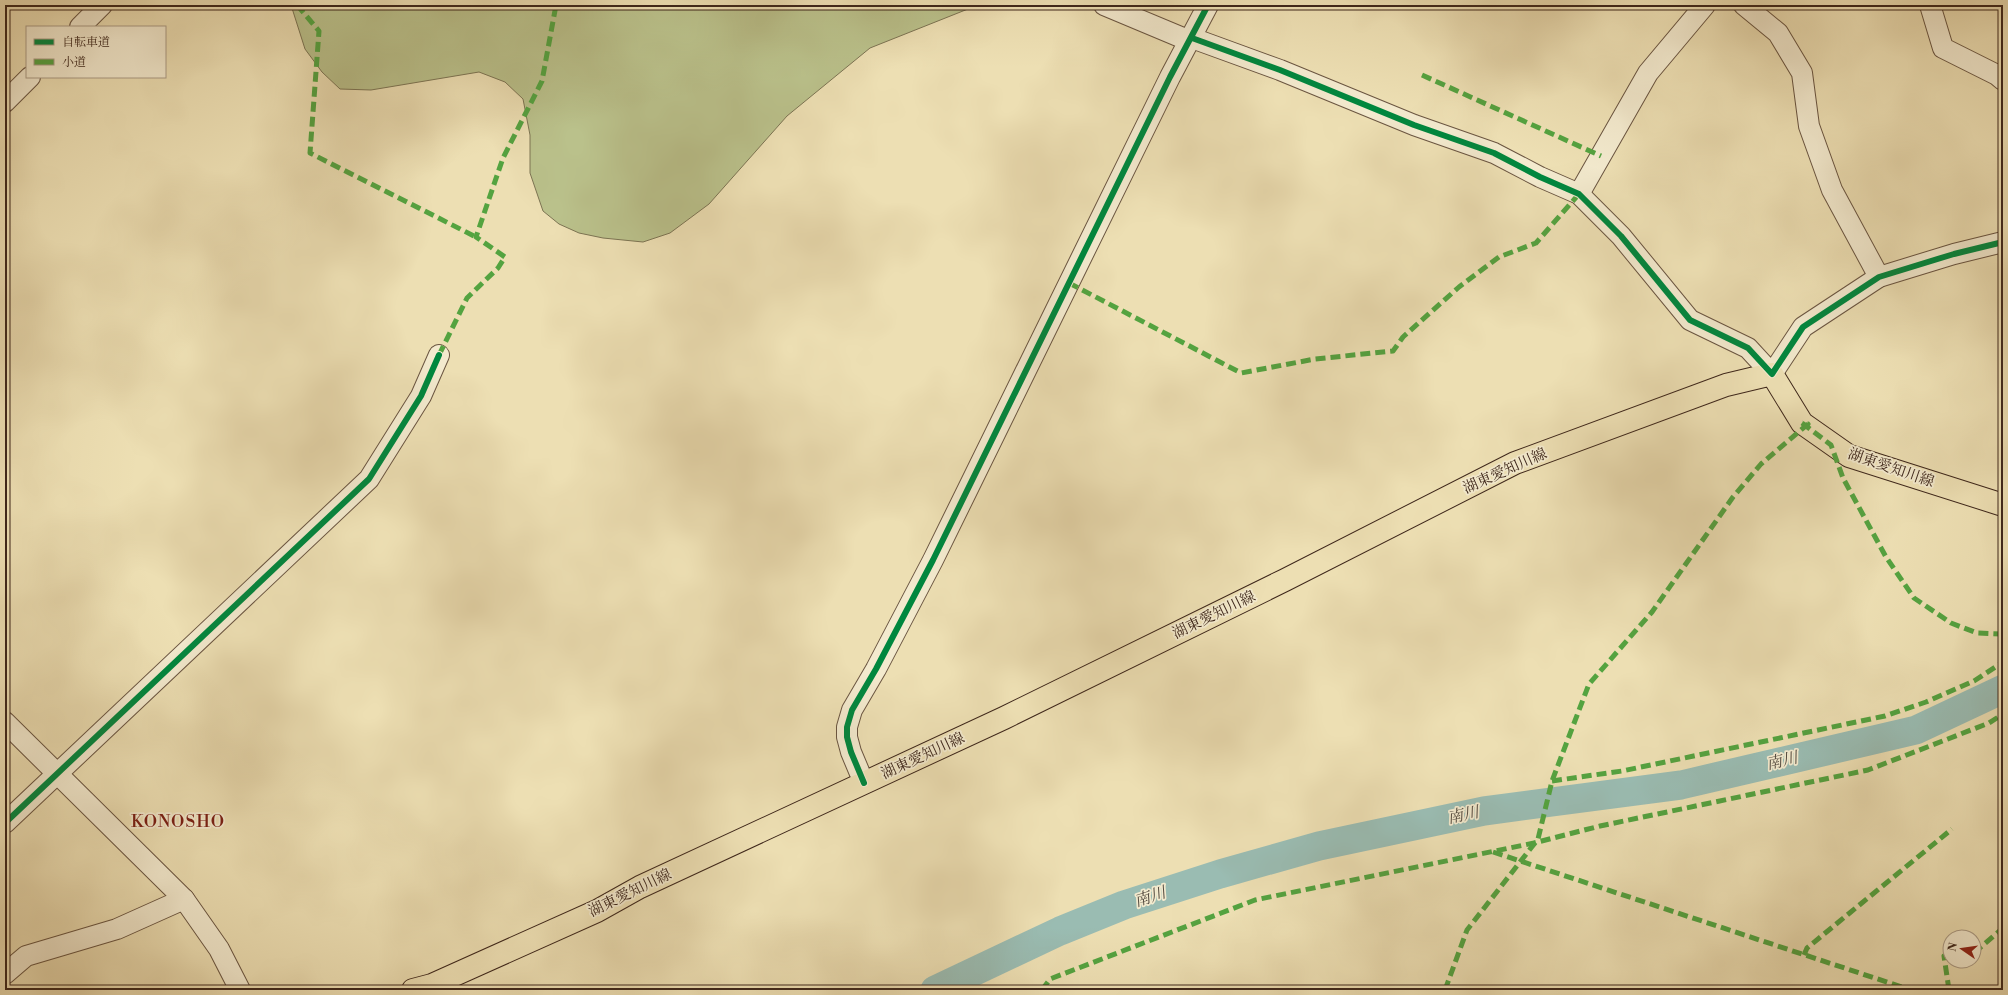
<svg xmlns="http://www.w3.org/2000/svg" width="2008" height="995" font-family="'Libre Bodoni','Noto Serif JP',serif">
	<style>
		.green { fill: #bac18b; stroke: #7c7453 }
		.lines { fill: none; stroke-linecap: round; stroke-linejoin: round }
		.river { stroke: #9abcb2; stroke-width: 29 }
		.minor-casing { stroke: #6a5541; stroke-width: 22 }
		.major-casing { stroke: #3e271b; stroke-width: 24 }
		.minor { stroke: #f3eace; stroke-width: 20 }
		.major { stroke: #eddfb3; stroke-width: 22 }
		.quiet { stroke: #54a340; stroke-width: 5; stroke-dasharray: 10 5; stroke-linecap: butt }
		.cycleway-casing { stroke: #f3eace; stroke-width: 8 }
		.cycleway { stroke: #00873e; stroke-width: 6 }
		.labels { text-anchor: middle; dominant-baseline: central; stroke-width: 3.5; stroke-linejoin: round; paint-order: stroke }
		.street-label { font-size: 15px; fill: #3e271b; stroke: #f3eace }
		.water-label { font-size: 16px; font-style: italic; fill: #554c41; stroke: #f3eace }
		.quarter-label { font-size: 17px; letter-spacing: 1px; fill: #7a1f14; stroke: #f3eace }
	</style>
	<rect width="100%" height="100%" fill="#eddfb3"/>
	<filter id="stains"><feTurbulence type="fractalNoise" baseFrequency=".005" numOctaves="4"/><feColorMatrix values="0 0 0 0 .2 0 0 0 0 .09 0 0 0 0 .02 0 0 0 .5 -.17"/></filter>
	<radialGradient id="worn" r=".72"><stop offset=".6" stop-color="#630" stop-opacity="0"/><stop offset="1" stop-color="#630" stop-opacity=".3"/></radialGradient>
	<!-- green -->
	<polygon class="green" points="291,5 978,5 870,48 787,116 709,204 670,233 643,242 603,238 579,233 559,224 543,211 530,173 530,135 523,99 505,82 479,72 371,90 340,89 322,72 305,49"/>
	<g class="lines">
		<!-- river -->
		<polyline class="river" points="935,990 1060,931 1124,905 1220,874 1319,846 1484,811 1681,785 1916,730 2003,689"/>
		<!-- minor casing -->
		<g class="minor-casing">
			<g id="minor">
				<polyline points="1104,5 1190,41"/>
				<polyline points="1744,5 1778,33 1802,73 1809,126 1832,190 1879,277"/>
				<polyline points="1930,5 1943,48 1997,75 2003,80"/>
				<polyline points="80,27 102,5"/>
				<polyline points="1192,38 1280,70 1414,125 1494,153 1540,177 1579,194 1621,236 1690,320 1748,348 1772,374 1803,327 1879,277 1954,254 2003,242"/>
				<polyline points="5,102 30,77"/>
				<polyline points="1579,194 1648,73 1705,5"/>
				<polyline points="5,722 184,899 219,949 240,990"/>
				<polyline points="864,783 851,752 847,737 847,727 852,710 876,669 933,560 1170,77 1208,5"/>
				<polyline points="5,823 369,479 421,396 439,355"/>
				<polyline points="5,974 26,956 117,929 184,899"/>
			</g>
		</g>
		<!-- major casing -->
		<g class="major-casing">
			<polyline id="major" points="413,990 432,985 597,911 640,887 1004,718 1285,580 1515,463 1726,385 1772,374 1802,423 1849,456 2003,505"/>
		</g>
		<!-- minor -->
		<use href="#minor" class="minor"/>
		<!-- major -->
		<use href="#major" class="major"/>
		<!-- quiet -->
		<g class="quiet">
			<polyline points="297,5 319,31 310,153 476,237"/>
			<polyline points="1422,75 1601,156"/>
			<polyline points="1069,283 1241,373 1315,359 1393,351 1403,337 1459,287 1499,257 1536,243 1579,194"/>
			<polyline points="439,355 467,298 498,268 505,257 476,237 503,158 542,81 556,5"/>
			<polyline points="1802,423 1831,445 1843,478 1886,557 1914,598 1951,623 1977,633 2003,634"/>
			<polyline points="1552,781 1622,771 1885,716 1926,702 1974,681 2003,662"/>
			<polyline points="1493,852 1911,990"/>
			<polyline points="1974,953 2003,928"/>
			<polyline points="1804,955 1807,948 1952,829"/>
			<polyline points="1042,990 1050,979 1255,900 1534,843 1600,826 1868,770 1989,723 2003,714"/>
			<polyline points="1445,990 1467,930 1538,839 1552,781 1589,684 1652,612 1733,497 1761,464 1808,424 1802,423"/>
			<polyline points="1949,990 1944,956 1950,956"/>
		</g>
		<!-- cycleway casing -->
		<g class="cycleway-casing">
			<g id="cycleway">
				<polyline points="1192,38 1280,70 1414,125 1494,153 1540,177 1579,194 1621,236 1690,320 1748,348 1772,374 1803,327 1879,277 1954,254 2003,242"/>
				<polyline points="864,783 851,752 847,737 847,727 852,710 876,669 933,560 1170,77 1208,5"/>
				<polyline points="5,823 369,479 421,396 439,355"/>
			</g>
		</g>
		<!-- cycleway -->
		<use href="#cycleway" class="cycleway"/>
	</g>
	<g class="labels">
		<!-- street labels -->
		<g class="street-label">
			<text transform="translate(1891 468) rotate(19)">湖東愛知川線</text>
			<text transform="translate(1505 471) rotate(-24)">湖東愛知川線</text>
			<text transform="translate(1214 615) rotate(-26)">湖東愛知川線</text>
			<text transform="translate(923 756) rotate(-25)">湖東愛知川線</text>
			<text transform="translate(630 893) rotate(-26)">湖東愛知川線</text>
		</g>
		<!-- water labels -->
		<g class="water-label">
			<text transform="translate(1782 761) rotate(-13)">南川</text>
			<text transform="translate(1463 815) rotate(-12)">南川</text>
			<text transform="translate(1150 897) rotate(-18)">南川</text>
		</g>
		<!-- quarter labels -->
		<g class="quarter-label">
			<text x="178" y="822">KONOSHO</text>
		</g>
	</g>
	<!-- margin -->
	<rect width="2008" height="995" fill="none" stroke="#eddfb3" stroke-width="20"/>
	<rect x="6" y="6" width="1996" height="983" fill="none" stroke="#3e271b" stroke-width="2"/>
	<rect x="10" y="10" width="1988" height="975" fill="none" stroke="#3e271b"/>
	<!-- legend -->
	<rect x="26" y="26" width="140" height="52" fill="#f3eace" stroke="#ab9c86"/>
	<rect x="34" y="39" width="20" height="6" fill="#00873e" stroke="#ab9c86"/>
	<text x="62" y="46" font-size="12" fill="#3e271b">自転車道</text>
	<rect x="34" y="59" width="20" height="6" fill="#54a340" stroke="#ab9c86"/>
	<text x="62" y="66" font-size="12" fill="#3e271b">小道</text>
	<!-- north arrow -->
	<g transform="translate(1962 949) rotate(283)"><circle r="19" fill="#f3eace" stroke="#ab9c86"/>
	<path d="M0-3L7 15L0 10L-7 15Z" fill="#8f2418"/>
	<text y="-6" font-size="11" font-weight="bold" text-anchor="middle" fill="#3e271b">N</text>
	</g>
	<rect width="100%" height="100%" filter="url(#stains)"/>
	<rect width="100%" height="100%" fill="url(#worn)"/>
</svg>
